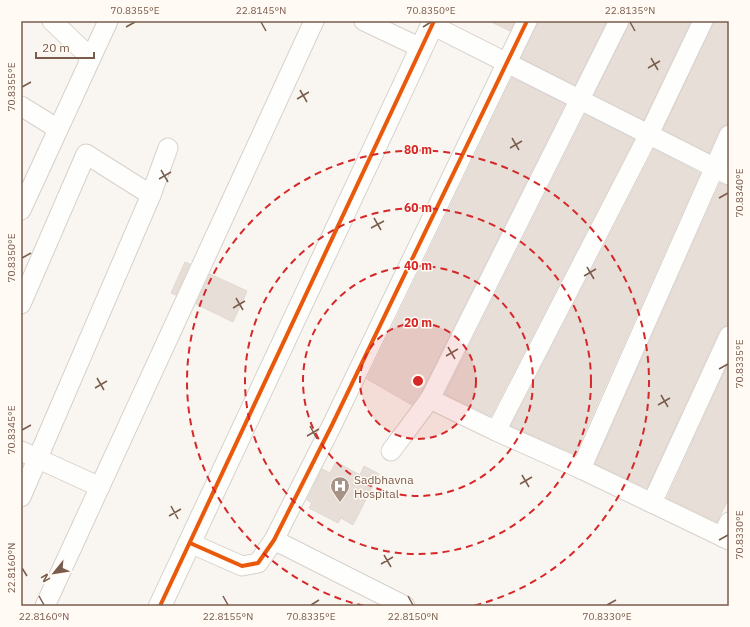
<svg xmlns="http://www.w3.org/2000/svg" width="750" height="627" font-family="'IBM Plex Sans',sans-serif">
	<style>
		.building { fill: #e6ded7; stroke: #e2d8d2 }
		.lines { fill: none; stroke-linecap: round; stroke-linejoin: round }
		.minor-casing { stroke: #d7d1cb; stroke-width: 21 }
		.tertiary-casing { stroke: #d7d1cb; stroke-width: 24 }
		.minor { stroke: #fefefd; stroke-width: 19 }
		.tertiary { stroke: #fefefd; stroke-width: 22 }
		.cycleway-casing { stroke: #fffaf3; stroke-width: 6 }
		.cycleway { stroke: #e8590c; stroke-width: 4 }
		.ticks { fill: none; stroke: #7a5c4d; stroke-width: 1.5 }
		.ring { fill: none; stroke: #d62828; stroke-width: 2; stroke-dasharray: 7 5 }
		.labels { text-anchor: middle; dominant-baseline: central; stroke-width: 3; stroke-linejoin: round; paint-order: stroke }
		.poi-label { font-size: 12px; fill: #7a5c4d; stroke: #fffaf3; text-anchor: start }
		.centre { fill: #d62828; stroke: #fffaf3; stroke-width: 2 }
		.ring-label { font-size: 12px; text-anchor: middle; font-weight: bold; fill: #d62828; stroke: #fffaf3; stroke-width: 3; stroke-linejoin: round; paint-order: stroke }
		.neatline { fill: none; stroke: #7a5c4d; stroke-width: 1.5 }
		.ticks-label { font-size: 10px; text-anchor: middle; fill: #7a5c4d }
	</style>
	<rect width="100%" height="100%" fill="#f9f5f0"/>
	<!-- building -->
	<g class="building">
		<polygon points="489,21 515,21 510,31"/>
		<polygon points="538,21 607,21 575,85 521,58"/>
		<polygon points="630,21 691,21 644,120 594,95"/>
		<polygon points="714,21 729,21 729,124 723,126 719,130 709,153 663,130"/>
		<polygon points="512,78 565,104 423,389 412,405 367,379"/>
		<polygon points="585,114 634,139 491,416 445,394"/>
		<polygon points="654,149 700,173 575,454 511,426"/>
		<polygon points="720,183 729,186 729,325 723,327 719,331 647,488 595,464"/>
		<polygon points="185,262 190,264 176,295 171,293"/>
		<polygon points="210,274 247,291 233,322 196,304"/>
		<polygon points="729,362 729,498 717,522 667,498"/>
		<polygon points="336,462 360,475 364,466 379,474 353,525 341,518 338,523 309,508 312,503 307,500 322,469 330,473"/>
	</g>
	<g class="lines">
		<!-- minor casing -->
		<g class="minor-casing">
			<g id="minor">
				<polyline points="52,21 91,58"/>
				<polyline points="364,21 421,48"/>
				<polyline points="432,25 729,175"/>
				<polyline points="21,106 58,129"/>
				<polyline points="21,210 108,21"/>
				<polyline points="21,304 86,154 151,195"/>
				<polyline points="729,336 652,503 729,540"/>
				<polyline points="496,431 430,399 619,21"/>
				<polyline points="21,451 100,487"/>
				<polyline points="391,451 430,399"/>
				<polyline points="581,469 496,431 649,134 703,21"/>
				<polyline points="21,497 151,195 168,148"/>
				<polyline points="652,503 581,469 729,135"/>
				<polyline points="722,537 729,522"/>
				<polyline points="274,540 405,606"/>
				<polyline points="190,543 242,566 258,563 274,540 332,425 527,21"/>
				<polyline points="45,606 314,21"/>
			</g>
		</g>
		<!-- tertiary casing -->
		<g class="tertiary-casing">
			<polyline id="tertiary" points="160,606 434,21"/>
		</g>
		<!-- minor -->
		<use href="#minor" class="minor"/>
		<!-- tertiary -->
		<use href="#tertiary" class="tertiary"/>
		<!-- cycleway casing -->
		<g class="cycleway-casing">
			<g id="cycleway">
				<polyline points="190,543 242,566 258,563 274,540 332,425 527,21"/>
				<polyline points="160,606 434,21"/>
			</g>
		</g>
		<!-- cycleway -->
		<use href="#cycleway" class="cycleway"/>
	</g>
	<!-- ticks -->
	<path class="ticks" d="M261 22 266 31M630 22 635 31M126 27 135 22M423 27 431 22M651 58 658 70M648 68 660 61M22 87 31 82M300 90 307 102M297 99 309 92M512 138 519 150M510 148 522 141M161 170 168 182M159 179 171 172M719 198 728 193M374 218 381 230M371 228 384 221M22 258 31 253M587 267 594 279M584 276 596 269M236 298 243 310M233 308 245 301M448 347 455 359M446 356 458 349M719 369 728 364M97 378 104 390M95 388 107 381M661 395 668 407M658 405 670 398M310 426 317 439M22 430 31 425M307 436 319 429M522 475 529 487M520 484 532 477M171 506 178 519M169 516 181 509M719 540 728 535M384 555 391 567M381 564 393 557M22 568 27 576M39 596 44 605M223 596 228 605M408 596 413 605M311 605 319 600M607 605 616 600"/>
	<!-- distance rings -->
	<circle cx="418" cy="381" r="58" fill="#d62828" fill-opacity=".12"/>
	<g class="ring">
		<circle cx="418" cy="381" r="58"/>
		<circle cx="418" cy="381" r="115"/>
		<circle cx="418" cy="381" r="173"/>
		<path d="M364 606A231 231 0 1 1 472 606"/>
	</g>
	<!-- icons -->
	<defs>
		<g id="hospital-pin" transform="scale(1)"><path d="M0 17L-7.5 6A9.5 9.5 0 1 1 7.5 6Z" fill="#a69286" stroke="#fffaf3"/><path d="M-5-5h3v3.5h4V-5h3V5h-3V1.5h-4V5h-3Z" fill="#fff"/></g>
	</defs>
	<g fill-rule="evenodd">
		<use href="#hospital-pin" x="340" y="486"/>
	</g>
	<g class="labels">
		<!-- poi labels -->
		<g class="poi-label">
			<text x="354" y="479">Sadbhavna<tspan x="354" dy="14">Hospital</tspan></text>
		</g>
	</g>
	<circle cx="418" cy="381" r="6" class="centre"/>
	<g class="ring-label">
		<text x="418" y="154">80 m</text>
		<text x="418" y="212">60 m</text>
		<text x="418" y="270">40 m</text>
		<text x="418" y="327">20 m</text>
	</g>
	<!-- border -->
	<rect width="750" height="627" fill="none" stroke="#fffaf3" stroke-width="44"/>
	<!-- north arrow -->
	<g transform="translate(54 573) rotate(240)" stroke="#fffaf3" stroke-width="3" paint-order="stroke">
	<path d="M0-3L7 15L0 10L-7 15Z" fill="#7a5c4d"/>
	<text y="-6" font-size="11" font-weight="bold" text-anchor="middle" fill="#7a5c4d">N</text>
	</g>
	<!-- scale -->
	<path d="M36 52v6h58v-6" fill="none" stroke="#7a5c4d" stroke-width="2"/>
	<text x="42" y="52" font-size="12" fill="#7a5c4d" stroke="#fffaf3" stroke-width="3" paint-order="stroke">20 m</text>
	<rect x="22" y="22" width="706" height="583" class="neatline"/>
	<g class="ticks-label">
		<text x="135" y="14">70.8355°E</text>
		<text x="261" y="14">22.8145°N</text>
		<text x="431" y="14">70.8350°E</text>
		<text x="630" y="14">22.8135°N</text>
		<text transform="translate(11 87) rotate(-90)" y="4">70.8355°E</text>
		<text transform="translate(739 193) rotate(-90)" y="4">70.8340°E</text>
		<text transform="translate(11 258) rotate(-90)" y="4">70.8350°E</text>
		<text transform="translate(739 364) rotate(-90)" y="4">70.8335°E</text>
		<text transform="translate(11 430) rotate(-90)" y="4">70.8345°E</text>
		<text transform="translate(739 535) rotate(-90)" y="4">70.8330°E</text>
		<text transform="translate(11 568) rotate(-90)" y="4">22.8160°N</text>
		<text x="44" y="620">22.8160°N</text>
		<text x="228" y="620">22.8155°N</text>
		<text x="311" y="620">70.8335°E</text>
		<text x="413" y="620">22.8150°N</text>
		<text x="607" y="620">70.8330°E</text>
	</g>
</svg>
